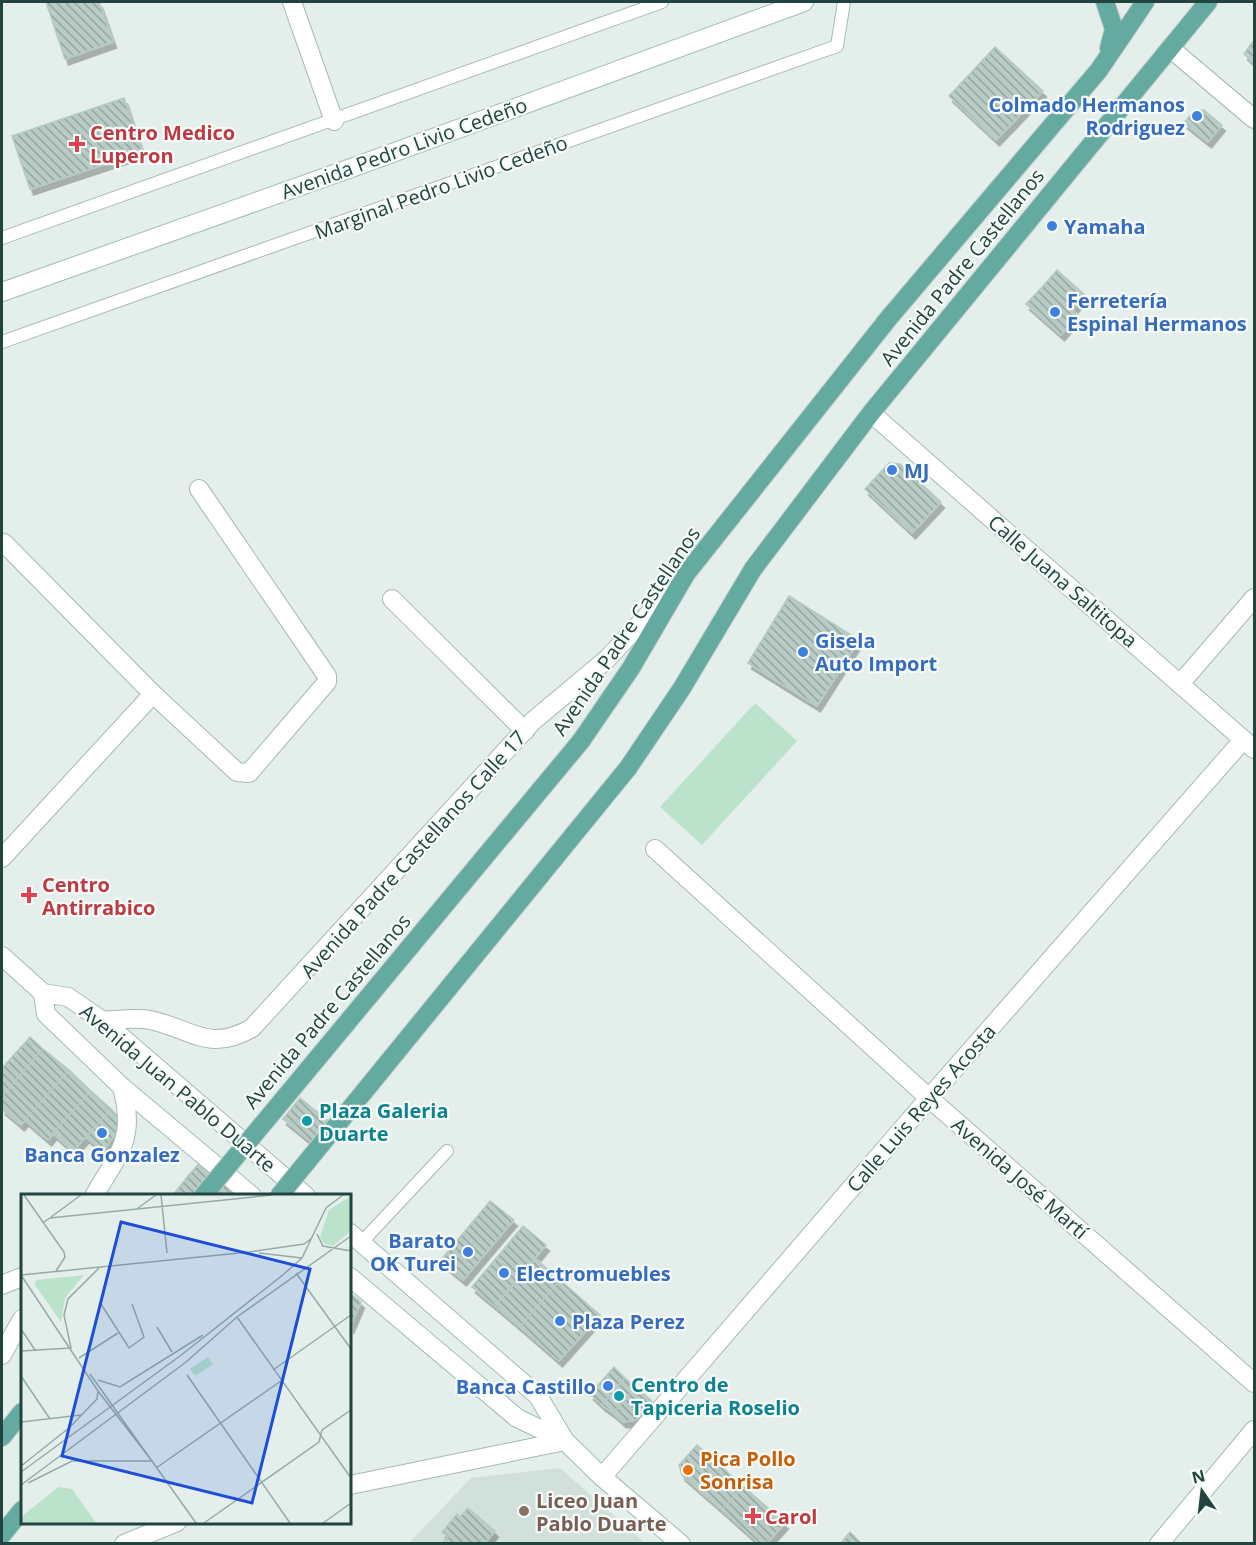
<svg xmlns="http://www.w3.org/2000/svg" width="1256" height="1545" font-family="'Open Sans',sans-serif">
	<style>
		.built { fill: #d2e0db }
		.green { fill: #bbe3cb }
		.building { fill: url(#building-back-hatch); stroke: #b6cac4; stroke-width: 1.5; filter: url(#shadow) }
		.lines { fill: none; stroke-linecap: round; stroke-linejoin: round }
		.lane-casing { stroke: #a6b8b5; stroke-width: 14 }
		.street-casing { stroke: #a6b8b5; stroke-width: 20 }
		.secondary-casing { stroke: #a1bcb7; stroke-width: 20 }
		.primary-casing { stroke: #c1cbc9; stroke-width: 20 }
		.lane { stroke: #fff; stroke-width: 12 }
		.street { stroke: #fff; stroke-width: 18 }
		.secondary { stroke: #fff; stroke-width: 18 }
		.primary { stroke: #64aaa1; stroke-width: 18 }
		.primary-bridge-casing { stroke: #c1cbc9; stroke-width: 20; stroke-linecap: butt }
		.primary-bridge { stroke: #64aaa1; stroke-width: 18 }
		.shop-dot { fill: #3f7fe0; stroke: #f6fbf9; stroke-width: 2 }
		.health-dot { fill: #e0444e; stroke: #f6fbf9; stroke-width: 2 }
		.culture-dot { fill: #0f9aa8; stroke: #f6fbf9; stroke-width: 2 }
		.food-dot { fill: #e8710a; stroke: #f6fbf9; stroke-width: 2 }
		.education-dot { fill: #8d6e63; stroke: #f6fbf9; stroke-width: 2 }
		.labels { text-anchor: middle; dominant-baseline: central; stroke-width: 4.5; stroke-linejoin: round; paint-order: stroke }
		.shop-label { font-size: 20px; font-weight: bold; fill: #366cbe; stroke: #f6fbf9; text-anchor: start }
		.health-label { font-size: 20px; font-weight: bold; fill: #be3a42; stroke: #f6fbf9; text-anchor: start }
		.street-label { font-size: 20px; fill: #21443f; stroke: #f6fbf9 }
		.culture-label { font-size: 20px; font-weight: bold; fill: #0d838f; stroke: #f6fbf9; text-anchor: start }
		.food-label { font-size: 20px; font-weight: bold; fill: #c56008; stroke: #f6fbf9; text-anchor: start }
		.education-label { font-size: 20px; font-weight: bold; fill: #785e54; stroke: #f6fbf9; text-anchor: start }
		.inset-road { fill: none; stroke: #96aba7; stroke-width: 1.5 }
		.view { fill: #1d4ed8; fill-opacity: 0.15; stroke: #1d4ed8; stroke-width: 3 }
		.inset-edge { fill: none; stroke: #21443f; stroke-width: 3 }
	</style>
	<defs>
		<pattern id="building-back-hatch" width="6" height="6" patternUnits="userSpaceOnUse" patternTransform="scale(1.5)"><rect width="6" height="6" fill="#b9cbc5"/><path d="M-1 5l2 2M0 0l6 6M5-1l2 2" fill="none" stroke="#96a6a1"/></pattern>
		<filter id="shadow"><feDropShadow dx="3.5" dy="6" stdDeviation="0" flood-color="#0004"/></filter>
	</defs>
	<rect width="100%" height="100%" fill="#e4efec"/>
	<!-- built -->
	<polygon class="built" points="560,1468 645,1543 408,1544 471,1478"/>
	<!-- green -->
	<polygon class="green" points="755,703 797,741 702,845 660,807"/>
	<!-- building -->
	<g class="building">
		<polygon points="46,2 99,2 113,42 65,59"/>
		<polygon points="1254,40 1254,63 1244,54"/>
		<polygon points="995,47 1043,91 996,140 949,96"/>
		<polygon points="124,98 142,152 30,189 12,136"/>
		<polygon points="1204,110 1222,125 1208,142 1184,123 1194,111"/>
		<polygon points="1057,270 1085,295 1072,310 1044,285"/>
		<polygon points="1044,285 1078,315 1061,335 1026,304"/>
		<polygon points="889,463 900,464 941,502 912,533 865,489"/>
		<polygon points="789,596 859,640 817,706 748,663"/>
		<polygon points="30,1037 43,1049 2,1096 2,1068"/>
		<polygon points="43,1049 69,1070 21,1125 2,1109 2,1096"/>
		<polygon points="69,1070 91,1091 48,1140 25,1120"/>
		<polygon points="91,1091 111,1109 73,1151 53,1133"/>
		<polygon points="300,1098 331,1123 314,1144 283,1119"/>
		<polygon points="111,1109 120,1119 118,1130 103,1151 86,1137"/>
		<polygon points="204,1158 248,1195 211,1196 188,1176"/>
		<polygon points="188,1176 211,1196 172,1196"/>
		<polygon points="490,1201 514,1220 463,1280 440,1261"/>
		<polygon points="523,1226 546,1245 495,1306 472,1287"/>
		<polygon points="536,1259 560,1280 520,1327 495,1306"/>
		<polygon points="560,1280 600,1315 559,1361 520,1327"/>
		<polygon points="350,1293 361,1302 350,1328"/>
		<polygon points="614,1367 625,1378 602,1405 590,1394"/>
		<polygon points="625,1378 636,1387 613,1413 602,1405"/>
		<polygon points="636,1387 652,1401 636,1420 623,1422 613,1413"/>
		<polygon points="697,1445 743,1486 722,1510 682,1475 679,1465"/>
		<polygon points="743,1486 785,1523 766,1544 760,1544 722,1510"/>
		<polygon points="468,1508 495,1531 486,1542 488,1544 442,1544 448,1537 442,1532 457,1514 460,1517"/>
		<polygon points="850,1532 862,1544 840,1544"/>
	</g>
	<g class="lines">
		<!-- lane casing -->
		<g class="lane-casing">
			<g id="lane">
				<polyline points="2,238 662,2"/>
				<polyline points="2,342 837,46 844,2"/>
				<polyline points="361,1243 447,1151"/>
			</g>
		</g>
		<!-- street casing -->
		<g class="street-casing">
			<g id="street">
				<polyline points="292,2 334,121"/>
				<polyline points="1170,48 1254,119"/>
				<polyline points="871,413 1254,749"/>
				<polyline points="4,543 153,694 237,772 249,773 327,682 327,676 199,489"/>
				<polyline points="392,599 525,731"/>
				<polyline points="1180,684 1254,598"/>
				<polyline points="655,849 929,1098 1254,1383"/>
				<polyline points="2,858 153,694"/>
				<path d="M103 1021C118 1020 136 1017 150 1020 192 1029 209 1053 252 1028L533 721 607 659 675 586"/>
				<path d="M94 1196C119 1152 136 1140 122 1087"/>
				<polyline points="2,1285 22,1277"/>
				<polyline points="2,1355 22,1319"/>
				<polyline points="602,1477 929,1098 1243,740"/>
				<polyline points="350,1485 565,1441"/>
				<polyline points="124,1544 177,1522"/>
				<polyline points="1159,1544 1254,1430"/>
			</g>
		</g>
		<!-- secondary casing -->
		<g class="secondary-casing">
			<g id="secondary">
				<polyline points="2,292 354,167 804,2"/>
				<polyline points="2,956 43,993 68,997 103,1021 306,1196"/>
				<polyline points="43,993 46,1014 122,1087 252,1196"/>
				<polyline points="350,1233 538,1396 565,1441 602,1477 681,1544"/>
				<polyline points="350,1277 517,1418 565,1441"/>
			</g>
		</g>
		<!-- primary casing -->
		<g class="primary-casing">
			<g id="primary">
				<polyline points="1105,2 1114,29 1109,48"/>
				<polyline points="581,741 631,668 686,574 888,319 1099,70 1145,2"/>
				<polyline points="628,768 682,688 753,569 871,413 1208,2"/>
				<polyline points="2,1437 22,1412"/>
				<polyline points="2,1535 22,1510"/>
			</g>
		</g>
		<!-- lane -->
		<use href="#lane" class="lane"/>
		<!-- street -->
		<use href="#street" class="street"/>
		<!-- secondary -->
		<use href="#secondary" class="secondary"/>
		<!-- primary -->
		<use href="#primary" class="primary"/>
		<!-- primary-bridge casing -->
		<g class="primary-bridge-casing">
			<g id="primary-bridge">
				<polyline points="203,1196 581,741"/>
				<polyline points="279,1196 628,768"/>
			</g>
		</g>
		<!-- primary-bridge -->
		<use href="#primary-bridge" class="primary-bridge"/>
	</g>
	<!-- markers -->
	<g class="shop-dot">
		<circle cx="1197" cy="116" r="6"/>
		<circle cx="1052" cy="226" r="6"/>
		<circle cx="1055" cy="312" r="6"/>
		<circle cx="892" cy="470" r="6"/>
		<circle cx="803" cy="652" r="6"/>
		<circle cx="102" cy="1133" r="6"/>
		<circle cx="468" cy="1252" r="6"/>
		<circle cx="504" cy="1273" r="6"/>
		<circle cx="560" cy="1321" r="6"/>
		<circle cx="608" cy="1386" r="6"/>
	</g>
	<g class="health-dot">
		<path d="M74 135h6v6h6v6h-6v6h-6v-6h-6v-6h6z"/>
		<path d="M26 886h6v6h6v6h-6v6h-6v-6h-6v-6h6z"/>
		<path d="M750 1507h6v6h6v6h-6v6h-6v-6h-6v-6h6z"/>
	</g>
	<g class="culture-dot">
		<circle cx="307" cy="1121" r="6"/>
		<circle cx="619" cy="1396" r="6"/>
	</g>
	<circle class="food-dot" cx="688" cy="1470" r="6"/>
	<circle class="education-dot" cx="524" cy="1511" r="6"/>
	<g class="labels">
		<!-- shop labels -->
		<g class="shop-label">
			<text x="1185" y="104" text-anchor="end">Colmado Hermanos<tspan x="1185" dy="23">Rodriguez</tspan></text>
			<text x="1064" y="226">Yamaha</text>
			<text x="1067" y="300">Ferretería<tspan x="1067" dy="23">Espinal Hermanos</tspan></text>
			<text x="904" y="470">MJ</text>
			<text x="815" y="640">Gisela<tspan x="815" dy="23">Auto Import</tspan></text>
			<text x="102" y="1154" text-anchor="middle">Banca Gonzalez</text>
			<text x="456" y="1240" text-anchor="end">Barato<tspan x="456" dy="23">OK Turei</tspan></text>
			<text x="516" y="1273">Electromuebles</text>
			<text x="572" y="1321">Plaza Perez</text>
			<text x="596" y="1386" text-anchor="end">Banca Castillo</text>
		</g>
		<!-- health labels -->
		<g class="health-label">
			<text x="90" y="132">Centro Medico<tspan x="90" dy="23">Luperon</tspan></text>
			<text x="42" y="884">Centro<tspan x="42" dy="23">Antirrabico</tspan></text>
			<text x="765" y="1516">Carol</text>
		</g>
		<!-- street labels -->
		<g class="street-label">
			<text transform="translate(404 148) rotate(-20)">Avenida Pedro Livio Cedeño</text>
			<text transform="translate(441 187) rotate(-20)">Marginal Pedro Livio Cedeño</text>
			<text transform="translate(962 267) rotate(-51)">Avenida Padre Castellanos</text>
			<text transform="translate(1063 581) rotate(41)">Calle Juana Saltitopa</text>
			<text transform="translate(626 631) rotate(-56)">Avenida Padre Castellanos</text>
			<text transform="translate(413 854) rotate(-48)">Avenida Padre Castellanos Calle 17</text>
			<text transform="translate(327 1011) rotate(-50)">Avenida Padre Castellanos</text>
			<text transform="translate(178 1088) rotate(40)">Avenida Juan Pablo Duarte</text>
			<text transform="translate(921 1108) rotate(-49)">Calle Luis Reyes Acosta</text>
			<text transform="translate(1020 1178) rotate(41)">Avenida José Martí</text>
		</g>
		<!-- culture labels -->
		<g class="culture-label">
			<text x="319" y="1110">Plaza Galeria<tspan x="319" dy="23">Duarte</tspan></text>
			<text x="631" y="1384">Centro de<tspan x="631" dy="23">Tapiceria Roselio</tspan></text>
		</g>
		<!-- food labels -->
		<g class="food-label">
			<text x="700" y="1458">Pica Pollo<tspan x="700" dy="23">Sonrisa</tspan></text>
		</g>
		<!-- education labels -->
		<g class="education-label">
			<text x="536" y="1500">Liceo Juan<tspan x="536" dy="23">Pablo Duarte</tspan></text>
		</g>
	</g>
	<!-- overview -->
	<g transform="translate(21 1194)">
		<rect width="330" height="330" fill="#e4efec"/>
		<path d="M330 2V37L312 52 304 50 299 43 308 16ZM63 81 44 104 40 128 14 91 15 86ZM187 163 192 170 174 182 169 175ZM37 293 51 295 75 329H0V323Z" fill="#bbe3cb"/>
		<path class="inset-road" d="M3 1 43 58 44 63 35 77M140 1 146 59M117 14 135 1M30 23 60 1M23 28 29 24 251 1M296 40 302 52 330 57M238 59 281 64M275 79 330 155M0 81 228 58 283 50 291 44M0 81 77 197 131 267M80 110 108 154 123 143 111 110M216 123 330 284M136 133 151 158M0 135 14 156M0 157 50 154 43 121 47 105 78 74M58 164 97 139M252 176 330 121M69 180 175 329M166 181 269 329M0 182 29 225M77 186 99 193 182 141M0 228 60 221M0 272 48 234 76 205 77 197M135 274 260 187M0 278 159 162 263 80 281 64 305 14 322 1M7 289 51 267H131M0 291 165 168 216 123 330 42M183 329 298 248 301 236 330 216M302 329 330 309"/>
		<path class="view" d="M100 28 289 75 231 309 41 262Z"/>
		<rect width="330" height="330" class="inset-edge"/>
	</g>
	<!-- border -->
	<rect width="1256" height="1545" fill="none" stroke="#21443f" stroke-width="6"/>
	<!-- north arrow -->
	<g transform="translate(1202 1491) rotate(346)" stroke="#f6fbf9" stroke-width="4.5" paint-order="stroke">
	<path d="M0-4.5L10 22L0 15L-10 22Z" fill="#21443f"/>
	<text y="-9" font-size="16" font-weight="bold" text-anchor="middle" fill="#21443f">N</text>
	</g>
</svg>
